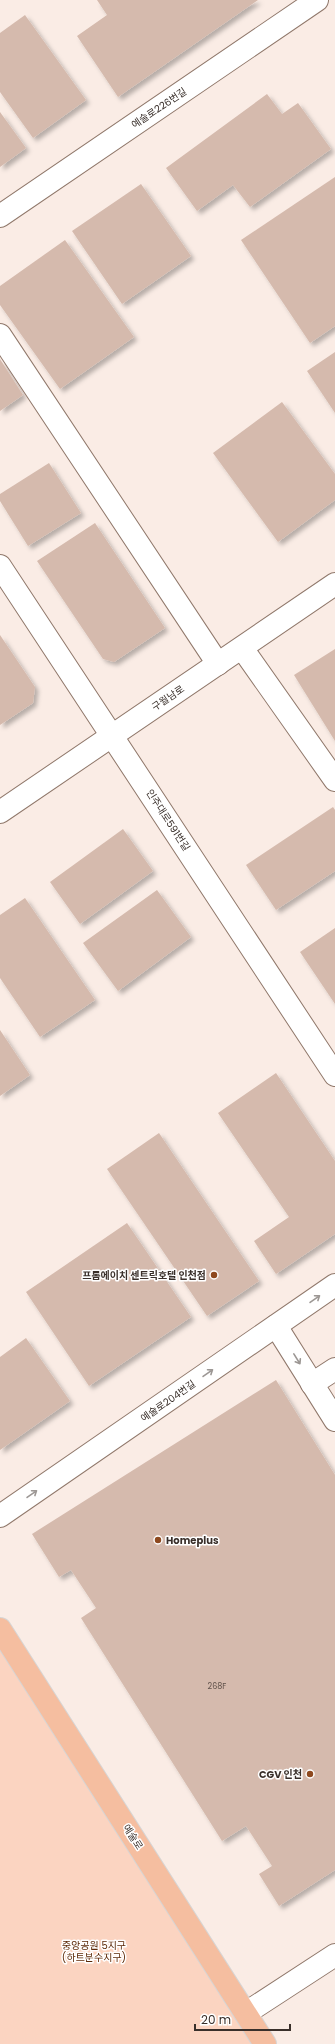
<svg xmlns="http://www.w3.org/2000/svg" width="335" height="2044" font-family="Poppins,'Noto Sans KR',sans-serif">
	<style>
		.built { fill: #faece5 }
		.green { fill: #fbd4c1 }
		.building { fill: #d5baad; filter: url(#shadow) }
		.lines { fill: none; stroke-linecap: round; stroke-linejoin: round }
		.minor-casing { stroke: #90786b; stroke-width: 24 }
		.major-casing { stroke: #d7d5d4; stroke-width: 24 }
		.minor { stroke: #fff; stroke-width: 22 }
		.major { stroke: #f5bea0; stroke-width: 22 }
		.oneway { stroke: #9c9794 }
		.poi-dot { fill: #8e491f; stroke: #fff; stroke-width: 1.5 }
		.labels { text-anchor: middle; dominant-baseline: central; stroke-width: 3; stroke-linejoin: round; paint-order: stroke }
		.number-label { font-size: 8px; fill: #60524b }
		.street-label { font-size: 10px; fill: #392f2a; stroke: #fff }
		.poi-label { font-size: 10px; font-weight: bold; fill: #392f2a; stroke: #fff; text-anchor: end }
		.park-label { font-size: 10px; fill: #5c2907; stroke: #fff }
	</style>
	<defs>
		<filter id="shadow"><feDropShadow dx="3.5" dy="3.5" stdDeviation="2" flood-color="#0004"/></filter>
	</defs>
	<rect width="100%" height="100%" fill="#fef9f6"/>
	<!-- built -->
	<polygon class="built" points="0,0 335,0 335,2044 266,2044 0,1629"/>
	<!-- green -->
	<polygon class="green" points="0,1629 266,2044 0,2044"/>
	<!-- building -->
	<g class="building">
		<polygon points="97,0 258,0 118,97 77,36 107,15"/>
		<polygon points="25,15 86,100 33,138 0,92 0,33"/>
		<polygon points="267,94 282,114 298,103 331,149 250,207 233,185 197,211 166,168"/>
		<polygon points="0,112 26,148 0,167"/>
		<polygon points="335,177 335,326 310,343 241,240"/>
		<polygon points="141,184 191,256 122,304 72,231"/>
		<polygon points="65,240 134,337 60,389 0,305 0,286"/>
		<polygon points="335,352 335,413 307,371"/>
		<polygon points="0,359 23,395 0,411"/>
		<polygon points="282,402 335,474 335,500 278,542 213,453"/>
		<polygon points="49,463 81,513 28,546 0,501 0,494"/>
		<polygon points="95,523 165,628 114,662 103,659 37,561"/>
		<polygon points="0,635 35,687 33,703 0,725"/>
		<polygon points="335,649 335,741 294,675"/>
		<polygon points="333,807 335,810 335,871 276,910 246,865"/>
		<polygon points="123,829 153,871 80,924 50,882"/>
		<polygon points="157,890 191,937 118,991 83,943"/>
		<polygon points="25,898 95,1000 40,1037 0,978 0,915"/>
		<polygon points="335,928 335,1004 300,952"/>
		<polygon points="0,1030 30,1075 0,1096"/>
		<polygon points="276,1073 335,1161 335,1234 276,1274 254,1241 289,1217 218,1113"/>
		<polygon points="159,1133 259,1281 207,1316 107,1169"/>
		<polygon points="127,1223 191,1317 89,1386 26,1292"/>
		<polygon points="26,1338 70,1401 0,1450 0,1357"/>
		<polygon points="276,1380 335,1475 335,1870 279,1906 259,1874 272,1866 246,1826 222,1841 81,1618 96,1608 71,1570 59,1577 32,1534"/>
	</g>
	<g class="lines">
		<!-- minor casing -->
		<g class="minor-casing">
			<g id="minor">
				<polyline points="0,216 317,0"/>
				<polyline points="0,335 218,664"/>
				<polyline points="0,566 335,1075"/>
				<polyline points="242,648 335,780"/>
				<polyline points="0,812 335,584"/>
				<polyline points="276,1326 335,1420"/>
				<polyline points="312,1384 335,1369"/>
				<polyline points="0,1516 335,1285"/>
				<polyline points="246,2013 335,1955"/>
			</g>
		</g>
		<!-- major casing -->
		<g class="major-casing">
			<polyline id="major" points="0,1629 265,2044"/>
		</g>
		<!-- minor -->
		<use href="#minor" class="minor"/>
		<!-- major -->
		<use href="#major" class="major"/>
	</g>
	<!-- one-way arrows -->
	<defs><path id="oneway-shaft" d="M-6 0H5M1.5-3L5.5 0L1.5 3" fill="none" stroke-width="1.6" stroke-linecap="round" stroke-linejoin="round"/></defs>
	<g class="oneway">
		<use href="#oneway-shaft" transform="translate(315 1299) rotate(-35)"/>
		<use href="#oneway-shaft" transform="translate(297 1359) rotate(58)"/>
		<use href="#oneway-shaft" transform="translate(208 1373) rotate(-35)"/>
		<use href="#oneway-shaft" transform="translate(32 1494) rotate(-35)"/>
	</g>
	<!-- markers -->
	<g class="poi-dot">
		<circle cx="214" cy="1275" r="4"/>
		<circle cx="158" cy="1540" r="4"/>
		<circle cx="310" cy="1774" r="4"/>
	</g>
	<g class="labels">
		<!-- number labels -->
		<g class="number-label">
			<text x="217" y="1686">268F</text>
		</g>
		<!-- street labels -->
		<g class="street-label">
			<text transform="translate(159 108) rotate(-34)">예술로226번길</text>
			<text transform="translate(168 698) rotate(-34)">구월남로</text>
			<text transform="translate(168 820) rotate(57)">인주대로591번길</text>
			<text transform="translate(168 1401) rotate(-35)">예술로204번길</text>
			<text transform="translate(133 1837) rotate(57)">예술로</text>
		</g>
		<!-- poi labels -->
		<g class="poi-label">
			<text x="206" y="1275">프롬에이치 센트릭호텔 인천점</text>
			<text x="166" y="1540" text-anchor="start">Homeplus</text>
			<text x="302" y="1774">CGV 인천</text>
		</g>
		<!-- park labels -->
		<g class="park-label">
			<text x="94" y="1945">중앙공원 5지구<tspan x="94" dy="12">(하트분수지구)</tspan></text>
		</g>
	</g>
	<!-- scale -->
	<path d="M195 2024v6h95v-6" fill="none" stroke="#392f2a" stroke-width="2"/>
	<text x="201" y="2024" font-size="12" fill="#392f2a" stroke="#ffffff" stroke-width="3" paint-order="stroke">20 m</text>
</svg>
